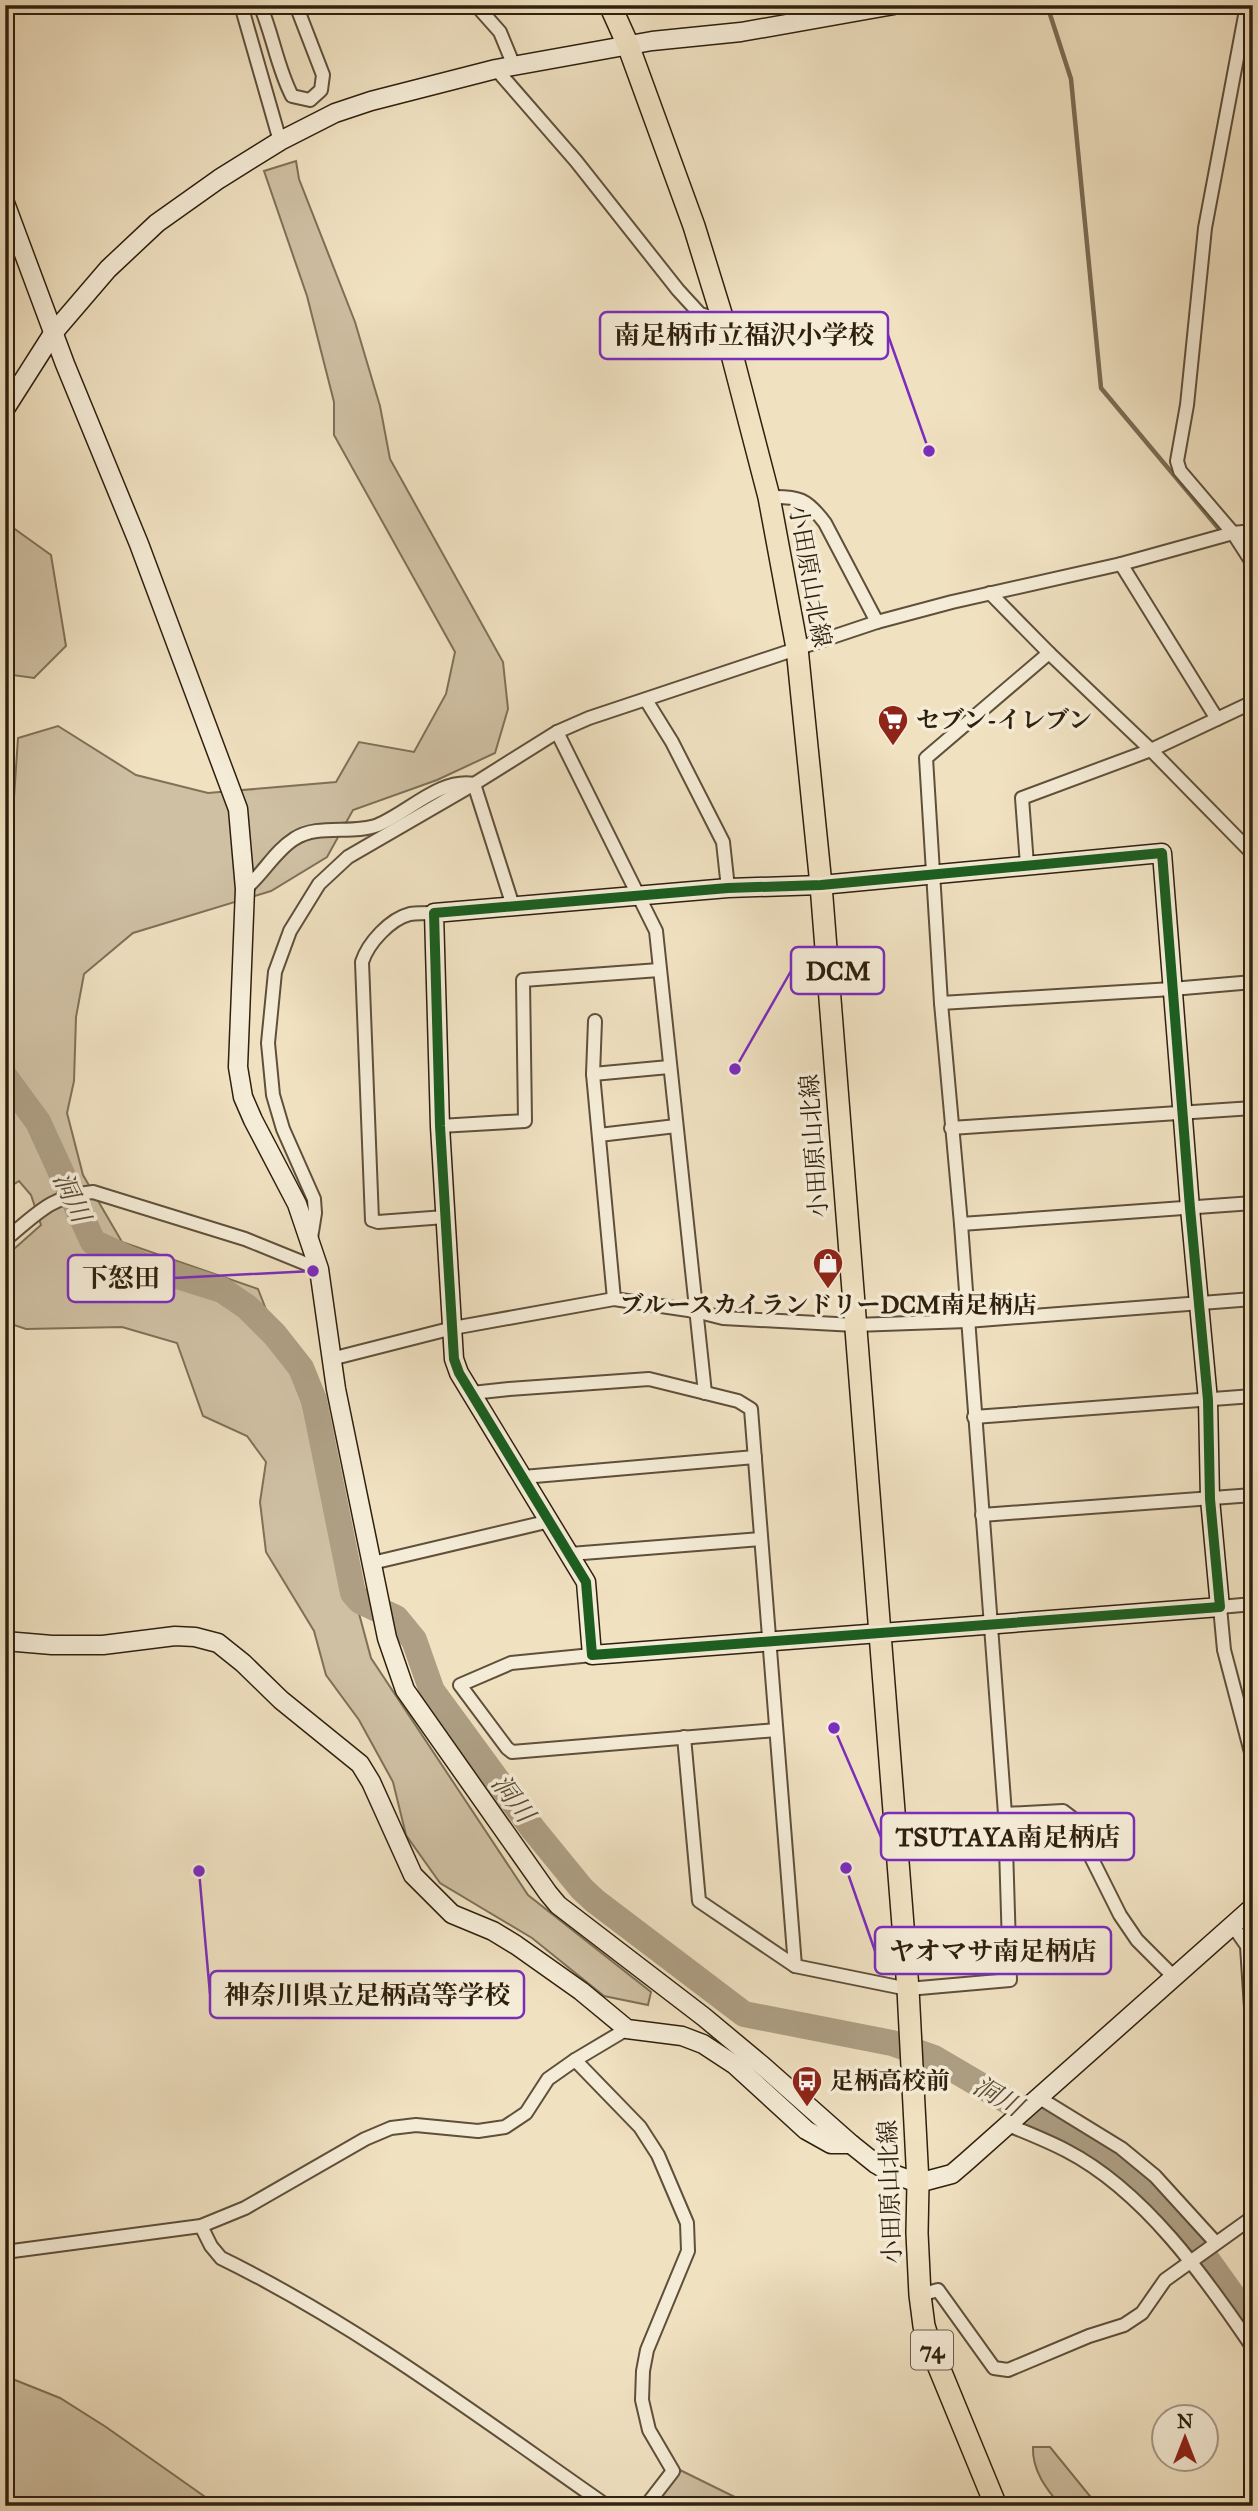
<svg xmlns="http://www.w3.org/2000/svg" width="1258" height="2511" font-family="'IM FELL Great Primer','Noto Serif JP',serif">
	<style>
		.green { fill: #cfc0a3; stroke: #7f7058; stroke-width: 2 }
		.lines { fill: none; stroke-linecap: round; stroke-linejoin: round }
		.stream { stroke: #7b6c55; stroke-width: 4.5 }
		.river { stroke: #ae9f84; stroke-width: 26 }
		.street-casing { stroke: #5f503b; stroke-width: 16 }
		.secondary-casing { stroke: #2f200e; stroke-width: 21 }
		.primary-casing { stroke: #2f200e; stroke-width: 24 }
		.street { stroke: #f5ecd7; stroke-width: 12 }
		.secondary { stroke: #f5ecd7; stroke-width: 18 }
		.primary { stroke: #f0e1c1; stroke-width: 21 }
		.cycleway-casing { stroke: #f5ecd7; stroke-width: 15 }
		.cycleway { stroke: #1b5e20; stroke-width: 10 }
		.labels { text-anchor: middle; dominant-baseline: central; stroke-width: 7; stroke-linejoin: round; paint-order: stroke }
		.shield { fill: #f5ecd7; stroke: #6a5d4a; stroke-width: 2 }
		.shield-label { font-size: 23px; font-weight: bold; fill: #2f200e }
		.street-label { font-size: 24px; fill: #2f200e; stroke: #f5ecd7 }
		.poi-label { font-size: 24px; font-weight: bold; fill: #2f200e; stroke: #f5ecd7; text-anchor: start }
		.water-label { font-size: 26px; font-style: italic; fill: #5b4c37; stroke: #f5ecd7 }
		.leader { fill: none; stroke: #7b2cbf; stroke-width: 2.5 }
		.callout-dot { fill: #7b2cbf; stroke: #f5ecd7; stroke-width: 2.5 }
		.callout { fill: #f5ecd7; stroke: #7b2cbf; stroke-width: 2.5 }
		.callout-label { font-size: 26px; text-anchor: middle; font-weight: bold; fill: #2f200e }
	</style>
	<rect width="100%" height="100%" fill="#f0e1c1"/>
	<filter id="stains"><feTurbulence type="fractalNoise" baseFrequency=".00286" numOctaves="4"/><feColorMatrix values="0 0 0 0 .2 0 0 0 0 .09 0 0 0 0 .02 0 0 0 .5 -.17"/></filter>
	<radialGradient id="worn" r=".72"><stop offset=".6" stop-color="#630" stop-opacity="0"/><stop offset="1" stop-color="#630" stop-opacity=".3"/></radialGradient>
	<!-- green -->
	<g class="green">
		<polygon points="296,161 299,179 355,322 380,406 390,459 503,662 508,709 495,753 437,780 353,810 327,857 271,891 133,933 84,974 76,1017 74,1081 67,1113 83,1175 122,1242 258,1289 302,1402 371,1658 528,1895 651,1992 648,2005 604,1996 532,1938 440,1883 406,1835 393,1782 359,1720 326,1675 314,1631 266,1552 260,1502 266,1462 247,1436 203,1416 177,1343 122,1327 26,1329 5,1322 5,1257 41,1225 31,1195 19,1181 5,1190 5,874 12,827 18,738 58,726 136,775 208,793 336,782 359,742 414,752 446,694 455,652 334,435 334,402 307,296 264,171"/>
		<polygon points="5,522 51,555 66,646 34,678 5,674"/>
		<polygon points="5,2376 60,2398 106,2427 218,2506 5,2506"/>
		<path d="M1033 2447H1050L1098 2506H1061C1046 2489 1032 2470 1033 2447Z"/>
		<polygon points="680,2470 753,2506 653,2506"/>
	</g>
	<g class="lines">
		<!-- stream -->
		<polyline class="stream" points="1047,5 1071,79 1101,388 1219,529"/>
		<!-- river -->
		<polyline class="river" points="5,1077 38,1122 93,1242 143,1265 222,1290 247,1307 275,1335 301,1368 314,1400 353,1593 360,1601 396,1618 414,1640 432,1691 533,1829 582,1889 595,1901 744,2014 892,2043 934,2058 1113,2163 1151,2194 1188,2233 1253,2324"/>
		<!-- street casing -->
		<g class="street-casing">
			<g id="street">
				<polyline points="241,5 280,141"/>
				<path d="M260 5C273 35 277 67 292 96L310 100 321 90 323 75 296 5"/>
				<polyline points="476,5 500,32 514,66"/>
				<polyline points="1247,5 1205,228 1187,405 1177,461 1180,471 1233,533 1253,564"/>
				<polyline points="496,69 576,161 678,290 700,314 723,320"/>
				<path d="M769 497C799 496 807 499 825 523L877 622"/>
				<polyline points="1121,564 1217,719"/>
				<polyline points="990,593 1049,653 1151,750 1253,854"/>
				<polyline points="646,700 672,742 723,842 728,888"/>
				<polyline points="557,732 656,931 705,1393"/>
				<polyline points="1027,865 1022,798 1151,750 1253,702"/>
				<path d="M245 889C263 874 275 851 294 839 318 823 352 835 378 825 409 812 440 778 474 784L513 906"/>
				<path d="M434 913C426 913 418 913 410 914 390 919 368 943 362 962L372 1220 378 1222 445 1217"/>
				<polyline points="941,1003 1172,989 1253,982"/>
				<polyline points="595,1021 593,1074 614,1299"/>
				<polyline points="593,1074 669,1067"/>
				<polyline points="440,1126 525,1121 523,980 659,970"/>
				<polyline points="951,1128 1253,1108"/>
				<polyline points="599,1135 676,1126"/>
				<polyline points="961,1224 1253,1203"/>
				<polyline points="311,1238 315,1213 314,1199 283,1129 273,1095 268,1043 275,972 290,931 319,884 348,857 474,784 557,732 589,718 877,622 952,602 1121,564 1233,533 1253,531"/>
				<path d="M5 1240C37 1214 50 1196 93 1192L245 1239 319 1269"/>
				<polyline points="331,1359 453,1328 614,1299 695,1311 723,1318 855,1325 967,1321 1253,1299"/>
				<polyline points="472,1393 509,1389 649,1379 738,1401 751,1409 795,1966"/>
				<polyline points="974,1417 1253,1396"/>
				<polyline points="523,1477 755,1457"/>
				<polyline points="982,1515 1253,1495"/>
				<polyline points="570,1554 761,1539"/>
				<polyline points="372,1563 550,1521"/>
				<polyline points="1253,1604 1220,1607 1224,1650 1253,1760"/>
				<polyline points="592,1655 511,1663 460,1685 507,1748 512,1752 776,1730"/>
				<polyline points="684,1737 699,1901 795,1966 908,1989 1010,1980 1005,1814 961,1224 941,1003 926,758 1049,653"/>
				<polyline points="1005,1814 1063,1811 1071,1817 1120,1915 1137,1940 1174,1977"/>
				<polyline points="1233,1926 1247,1946 1253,2039"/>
				<polyline points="575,2060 640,2127 658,2155 687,2223 688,2251 647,2350 643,2371 642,2400 649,2430 673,2471 646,2506"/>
				<polyline points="1038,2097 1121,2148 1155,2176 1216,2243"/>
				<path d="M1008 2125C1028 2133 1048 2141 1067 2151 1144 2191 1205 2277 1253 2348"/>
				<path d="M201 2226 211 2246 221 2258C358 2325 482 2419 607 2506"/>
				<polyline points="5,2252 201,2226 245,2208 365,2139 391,2128 416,2125 478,2131 505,2127 526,2113 548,2079 575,2060 627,2029"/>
				<polyline points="920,2295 938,2290 994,2368 1008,2370 1089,2336 1124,2325 1142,2313 1165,2280 1253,2217"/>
			</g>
		</g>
		<!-- secondary casing -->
		<g class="secondary-casing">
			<g id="secondary">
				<polyline points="5,203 65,364 139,544 238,809 245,889 238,1067 243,1097 253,1120 297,1204 319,1269 336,1389 387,1638 405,1690 548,1893 558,1905 704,2017 764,2067 851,2144 876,2164 893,2174 918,2183 952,2174 966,2162 1253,1907"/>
				<polyline points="5,409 54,332 108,269 157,223 219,179 280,141 335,113 371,101 496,69 652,41 741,32 894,5"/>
				<polygon points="1162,853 1190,1208 1208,1400 1210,1499 1220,1607 592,1655 586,1582 459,1373 454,1359 440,1126 434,913 728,888 821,885"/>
				<polyline points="5,1641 52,1645 103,1645 175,1636 195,1637 218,1643 243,1663 281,1700 360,1764 371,1782 413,1875 452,1914 493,1931 516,1945 581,1991 627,2029 682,2036 703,2044 735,2065 806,2130 831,2144 851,2144"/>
			</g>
		</g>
		<!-- primary casing -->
		<g class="primary-casing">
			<polyline id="primary" points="610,5 628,45 694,226 723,320 769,497 797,648 821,885 908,1989 918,2183 917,2233 920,2295 924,2326 931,2348 996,2506"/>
		</g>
		<!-- street -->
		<use href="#street" class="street"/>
		<!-- secondary -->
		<use href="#secondary" class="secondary"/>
		<!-- primary -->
		<use href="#primary" class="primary"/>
		<!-- cycleway casing -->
		<g class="cycleway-casing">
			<polygon id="cycleway" points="1162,853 1190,1208 1208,1400 1210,1499 1220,1607 592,1655 586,1582 459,1373 454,1359 440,1126 434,913 728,888 821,885"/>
		</g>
		<!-- cycleway -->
		<use href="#cycleway" class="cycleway"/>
	</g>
	<!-- icons -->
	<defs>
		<g id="supermarket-pin" transform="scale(1.575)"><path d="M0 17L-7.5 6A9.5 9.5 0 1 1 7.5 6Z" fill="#8f2418" stroke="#f5ecd7"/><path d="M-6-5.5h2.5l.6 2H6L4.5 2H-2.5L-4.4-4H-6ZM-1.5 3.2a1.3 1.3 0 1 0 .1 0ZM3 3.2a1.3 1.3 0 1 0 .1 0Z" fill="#fff"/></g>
		<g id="shop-pin" transform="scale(1.575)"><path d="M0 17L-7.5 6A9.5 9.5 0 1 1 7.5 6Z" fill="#8f2418" stroke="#f5ecd7"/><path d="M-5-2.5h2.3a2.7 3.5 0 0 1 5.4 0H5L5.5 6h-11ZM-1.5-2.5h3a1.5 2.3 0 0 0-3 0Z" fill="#fff"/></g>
		<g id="bus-pin" transform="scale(1.575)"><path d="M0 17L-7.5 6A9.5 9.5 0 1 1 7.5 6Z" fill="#8f2418" stroke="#f5ecd7"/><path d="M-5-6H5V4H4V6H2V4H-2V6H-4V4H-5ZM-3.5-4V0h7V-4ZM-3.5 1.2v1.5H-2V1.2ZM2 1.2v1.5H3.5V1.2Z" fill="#fff"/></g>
	</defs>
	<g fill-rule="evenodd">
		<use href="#supermarket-pin" x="893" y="720"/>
		<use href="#shop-pin" x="828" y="1263"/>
		<use href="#bus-pin" x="807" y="2081"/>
	</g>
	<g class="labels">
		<!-- shield labels -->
		<rect class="shield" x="911" y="2330.5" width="42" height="39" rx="5"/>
		<g class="shield-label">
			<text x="932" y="2350">74</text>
		</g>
		<!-- street labels -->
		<g class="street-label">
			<text transform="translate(810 576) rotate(80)">小田原山北線</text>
			<text transform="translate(814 1146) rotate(-94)">小田原山北線</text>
			<text transform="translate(890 2192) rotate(-92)">小田原山北線</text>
		</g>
		<!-- poi labels -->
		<g class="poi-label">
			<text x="916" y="720">セブン-イレブン</text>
			<text x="828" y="1305" text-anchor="middle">ブルースカイランドリーDCM南足柄店</text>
			<text x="830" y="2081">足柄高校前</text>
		</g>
		<!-- water labels -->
		<g class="water-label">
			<text transform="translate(72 1197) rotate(65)">洞川</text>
			<text transform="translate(513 1798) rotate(53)">洞川</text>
			<text transform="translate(998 2096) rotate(30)">洞川</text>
		</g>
	</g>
	<!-- callouts -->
	<path class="leader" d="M929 451L888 335M735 1069L791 971M313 1271L174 1278M834 1728L881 1837M846 1868L875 1951M199 1871L210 1994"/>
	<g class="callout-dot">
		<circle cx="929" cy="451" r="7"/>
		<circle cx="735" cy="1069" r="7"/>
		<circle cx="313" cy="1271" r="7"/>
		<circle cx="834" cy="1728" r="7"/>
		<circle cx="846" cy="1868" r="7"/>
		<circle cx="199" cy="1871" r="7"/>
	</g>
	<g class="callout">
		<rect x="600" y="312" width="288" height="47" rx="7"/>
		<rect x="791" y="947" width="93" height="47" rx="7"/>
		<rect x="68" y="1255" width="106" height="47" rx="7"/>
		<rect x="881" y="1813" width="253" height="47" rx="7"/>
		<rect x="875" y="1927" width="236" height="47" rx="7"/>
		<rect x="210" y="1971" width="314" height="47" rx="7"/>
	</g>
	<g class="callout-label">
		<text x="744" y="344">南足柄市立福沢小学校</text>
		<text x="838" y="980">DCM</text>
		<text x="121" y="1287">下怒田</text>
		<text x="1008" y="1846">TSUTAYA南足柄店</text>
		<text x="993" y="1960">ヤオマサ南足柄店</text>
		<text x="367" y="2004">神奈川県立足柄高等学校</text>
	</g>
	<!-- margin -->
	<rect width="1258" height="2511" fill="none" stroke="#f0e1c1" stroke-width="28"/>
	<rect x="7" y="7" width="1244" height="2497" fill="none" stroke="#2f200e" stroke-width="3.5"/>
	<rect x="14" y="14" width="1230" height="2483" fill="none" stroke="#2f200e" stroke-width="2"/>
	<!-- north arrow -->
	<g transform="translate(1185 2438)"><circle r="33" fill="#f5ecd7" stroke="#a69a87" stroke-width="2"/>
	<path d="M0-5L12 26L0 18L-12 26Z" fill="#8f2418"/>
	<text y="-10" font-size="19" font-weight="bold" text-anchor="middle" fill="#2f200e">N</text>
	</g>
	<rect width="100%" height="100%" filter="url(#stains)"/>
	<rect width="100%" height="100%" fill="url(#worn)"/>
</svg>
